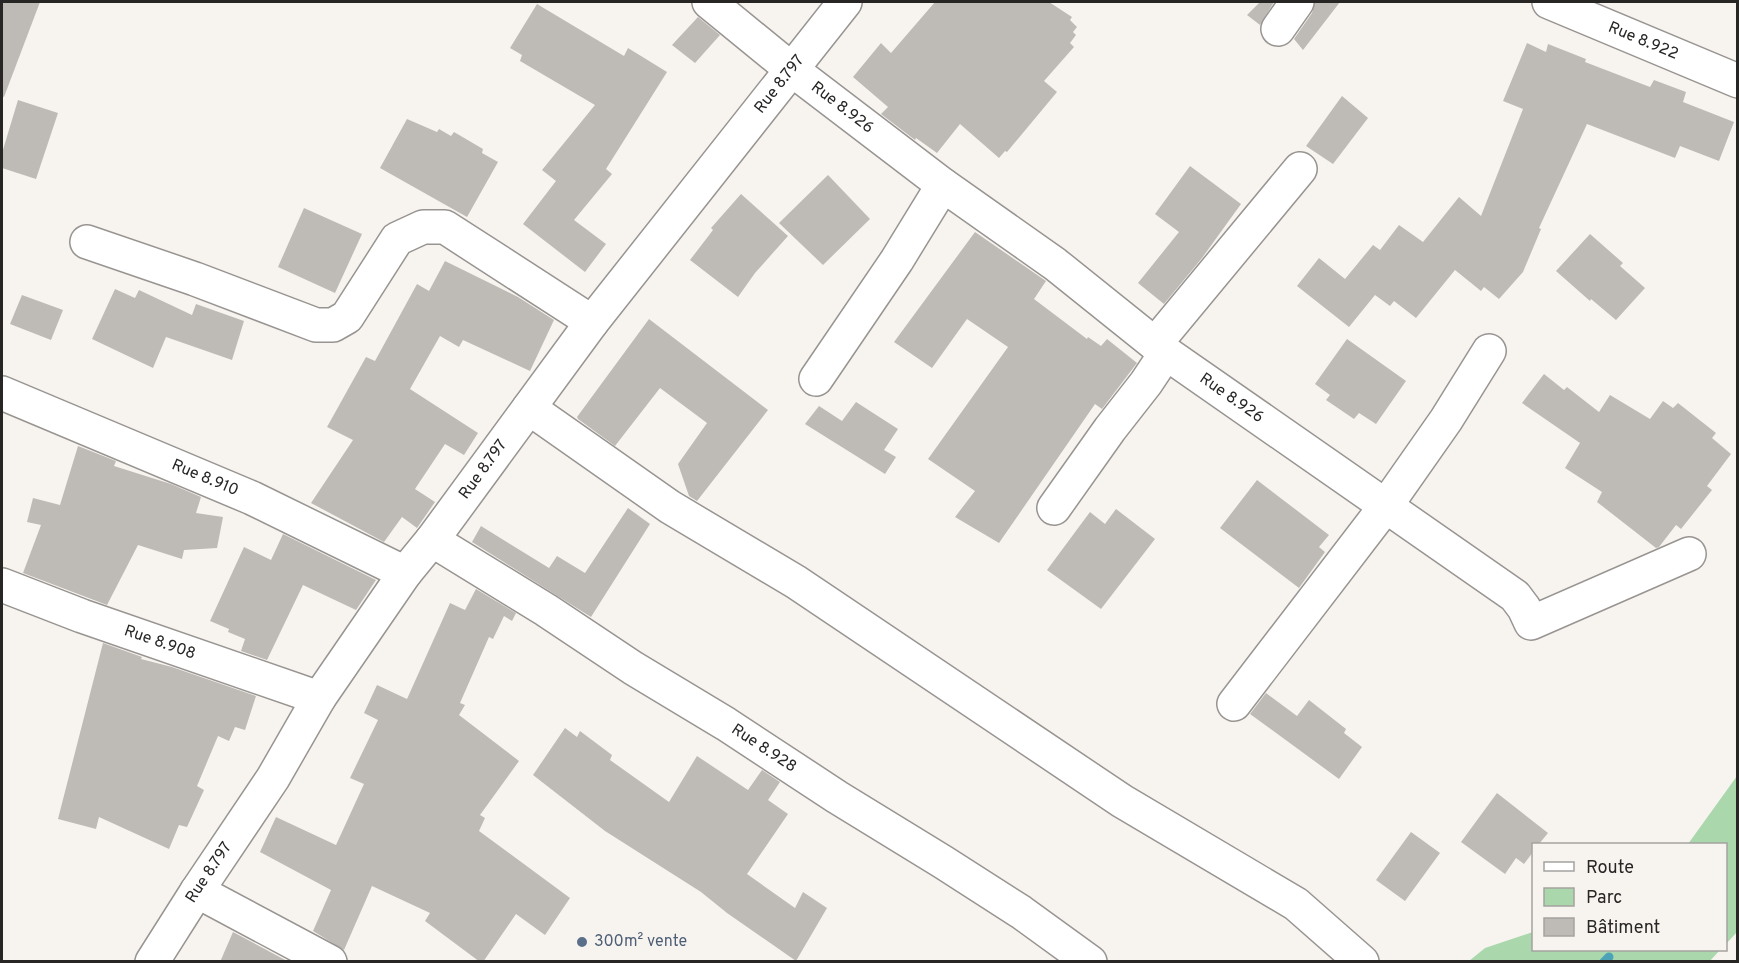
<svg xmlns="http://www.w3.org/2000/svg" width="1739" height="963" font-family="Overpass,sans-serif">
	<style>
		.green { fill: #aad8ac }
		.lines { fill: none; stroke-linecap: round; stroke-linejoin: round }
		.stream { stroke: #4ca3b7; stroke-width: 9 }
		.building { fill: #bebbb7 }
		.minor-casing { stroke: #989491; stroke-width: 36 }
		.minor { stroke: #fff; stroke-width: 33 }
		.service-dot { fill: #5c6f8a; stroke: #f7f4f0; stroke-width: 2 }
		.labels { text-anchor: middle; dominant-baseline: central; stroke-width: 4.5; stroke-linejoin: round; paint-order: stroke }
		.street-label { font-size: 16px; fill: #272625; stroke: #f7f4f0 }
		.service-label { font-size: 16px; fill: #4e5e75; stroke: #f7f4f0; text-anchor: start }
	</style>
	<rect width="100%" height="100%" fill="#f7f4f0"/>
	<!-- green -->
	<g class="green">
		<polygon points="1737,776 1737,932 1726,944 1726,844 1688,844"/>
		<polygon points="1533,932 1534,950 1720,950 1709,962 1469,961 1485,948"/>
	</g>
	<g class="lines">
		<!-- stream -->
		<polyline class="stream" points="1604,962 1609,957"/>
	</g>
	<!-- building -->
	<g class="building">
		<polygon points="2,2 40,2 4,97 2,96"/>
		<polygon points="935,2 1049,2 1072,17 1070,20 1077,27 1073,32 1076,35 1070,43 1074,47 1044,81 1057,92 1007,152 1005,151 999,158 960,124 937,153 916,138 915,140 881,114 888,107 853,77 881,43 891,53"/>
		<polygon points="1260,2 1274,2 1260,25 1247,15"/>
		<polygon points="1315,2 1340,2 1303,50 1294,39 1312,13"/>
		<polygon points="537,4 624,56 628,48 667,72 606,169 612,174 574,220 606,244 585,272 523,224 556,181 542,170 595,105 520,61 522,55 510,48"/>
		<polygon points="698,17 720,35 695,63 672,45"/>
		<polygon points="1527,43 1546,52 1548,44 1586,59 1585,62 1650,87 1654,80 1686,92 1683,102 1734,122 1719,161 1680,146 1675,158 1587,124 1539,228 1541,229 1523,272 1499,299 1484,287 1481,291 1455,270 1416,318 1394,301 1390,306 1375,295 1349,327 1297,286 1319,258 1345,279 1373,245 1380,250 1399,225 1423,242 1459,197 1481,216 1523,109 1503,101"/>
		<polygon points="1342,96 1368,118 1333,164 1306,146"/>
		<polygon points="18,100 58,113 36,179 2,168 2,153"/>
		<polygon points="407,119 437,132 439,129 451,136 454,132 483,149 482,153 498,162 467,217 380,168"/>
		<polygon points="1190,166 1241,204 1202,258 1164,304 1138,283 1179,232 1155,214"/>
		<polygon points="828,175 870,219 823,265 779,223"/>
		<polygon points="741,194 788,236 755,273 738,297 690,260 713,230 711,228"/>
		<polygon points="304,208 362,234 335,293 278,267"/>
		<polygon points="975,232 1046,281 1034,299 1087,339 1088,337 1101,346 1107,339 1137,363 1102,409 1095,404 999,543 955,517 975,491 928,459 1008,347 967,319 932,368 894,342"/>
		<polygon points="1590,234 1623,263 1620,266 1645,288 1616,320 1591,299 1590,301 1556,271"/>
		<polygon points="445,261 518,297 554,320 530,371 463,340 459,347 440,336 410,389 478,433 464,455 445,444 415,489 435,502 417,528 402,517 384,542 311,503 353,440 327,427 366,357 375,361 417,284 429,291"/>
		<polygon points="115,289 135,298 139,290 192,315 196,304 244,321 232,360 166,337 153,368 92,339"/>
		<polygon points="22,295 63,310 51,340 10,324"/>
		<polygon points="649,319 768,410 697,501 689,496 678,464 707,423 660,388 615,446 578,419 577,417"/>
		<polygon points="1347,339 1406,381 1376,424 1359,413 1354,419 1326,400 1330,395 1315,384"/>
		<polygon points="1544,374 1564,390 1567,387 1599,412 1610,395 1650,419 1663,401 1673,408 1678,403 1716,433 1712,438 1731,454 1707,486 1712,490 1681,529 1676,525 1659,547 1656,548 1597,502 1602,492 1565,468 1580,443 1522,403"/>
		<polygon points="856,402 898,429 884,450 896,457 885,474 805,424 819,406 842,421"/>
		<polygon points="78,446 116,461 114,466 171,484 201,497 196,513 223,517 217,548 184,550 182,559 138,545 107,605 23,573 41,525 27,522 33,498 60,505"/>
		<polygon points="1257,480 1329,535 1319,547 1325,552 1299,588 1220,528"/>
		<polygon points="628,508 650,524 591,617 472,542 481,526 549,568 557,556 585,573"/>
		<polygon points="1116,509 1155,539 1101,609 1047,570 1090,512 1105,524"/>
		<polygon points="283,534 376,580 356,610 303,585 267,660 241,651 245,639 228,632 229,629 210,621 244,547 271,560"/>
		<polygon points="476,589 516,613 512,621 504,616 493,639 489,637 460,703 465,705 459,715 519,761 480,815 485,818 479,831 570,898 545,935 516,914 483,962 480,962 425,921 430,913 372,886 344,950 313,931 331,890 260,852 276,817 336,845 364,784 350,778 378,720 364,713 377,685 407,699 450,603 465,610"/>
		<polygon points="103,643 142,657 141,659 172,667 256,696 245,730 235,727 229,741 218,736 197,786 204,790 187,827 179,825 169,849 99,817 96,829 58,819"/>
		<polygon points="1266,693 1297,716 1309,700 1346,729 1344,733 1362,747 1339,779 1250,714"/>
		<polygon points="565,728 577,737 580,731 612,755 610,760 669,802 697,756 748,790 762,770 780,782 768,800 788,814 747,874 795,908 803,892 827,908 796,961 727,913 701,892 605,831 533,775"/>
		<polygon points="1497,793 1548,833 1539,844 1533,844 1533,852 1524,864 1516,858 1505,874 1461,842"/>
		<polygon points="1411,832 1440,853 1405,901 1376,880"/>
		<polygon points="233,932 289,962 220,962"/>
	</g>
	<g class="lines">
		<!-- minor casing -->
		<g class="minor-casing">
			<g id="minor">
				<path id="s1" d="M709 2 791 69 943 185 1055 264 1166 353 1515 596 1524 608 1531 623 1689 554"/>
				<path id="s2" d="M1549 2 1738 81"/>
				<polyline points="1278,29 1297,2"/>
				<polyline points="87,242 195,279 316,325 333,325 347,317 397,239 423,227 445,227 592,322"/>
				<polyline points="1155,344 1300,169"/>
				<polyline points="816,379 897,260 943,185"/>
				<path id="s3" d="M2 393 252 498 405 573"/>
				<polyline points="529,408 670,507 796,582 1122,801 1296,904 1362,962"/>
				<polyline points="1054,508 1110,429 1146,383 1166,353"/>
				<path id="s4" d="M432 540 546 610 633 668 726 724 837 797 943 862 1021 912 1090 962"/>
				<path id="s5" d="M2 585 82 616 319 698"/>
				<polyline points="1234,704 1385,507 1446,420 1489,351"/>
				<polyline points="197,891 330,962"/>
				<path id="s6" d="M152 962 197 891 273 778 319 698 405 573 432 540 592 322 845 2"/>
			</g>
		</g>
		<!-- minor -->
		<use href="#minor" class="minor"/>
	</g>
	<!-- markers -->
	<circle class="service-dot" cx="582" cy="942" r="6"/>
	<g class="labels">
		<!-- street labels -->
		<g class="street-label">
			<text stroke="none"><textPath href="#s2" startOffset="102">Rue 8.922</textPath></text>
			<text stroke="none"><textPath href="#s6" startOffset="1080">Rue 8.797</textPath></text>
			<text stroke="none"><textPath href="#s1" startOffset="170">Rue 8.926</textPath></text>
			<text stroke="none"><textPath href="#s1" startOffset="656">Rue 8.926</textPath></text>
			<text stroke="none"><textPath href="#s6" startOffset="594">Rue 8.797</textPath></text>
			<text stroke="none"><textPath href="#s3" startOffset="220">Rue 8.910</textPath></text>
			<text stroke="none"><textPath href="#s5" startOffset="168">Rue 8.908</textPath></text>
			<text stroke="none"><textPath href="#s4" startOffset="392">Rue 8.928</textPath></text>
			<text stroke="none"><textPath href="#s6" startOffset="106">Rue 8.797</textPath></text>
		</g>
		<!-- service labels -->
		<g class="service-label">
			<text x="594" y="942">300m² vente</text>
		</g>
	</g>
	<!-- border -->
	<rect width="1739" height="963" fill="none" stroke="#272625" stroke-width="6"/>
	<!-- legend -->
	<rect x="1532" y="843" width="195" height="108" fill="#f7f4f0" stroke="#a4a29f" stroke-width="1.5"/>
	<rect x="1544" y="862" width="30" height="9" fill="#ffffff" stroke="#a4a29f" stroke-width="1.5"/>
	<text x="1586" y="873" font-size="18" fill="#272625">Route</text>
	<rect x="1544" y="888" width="30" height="18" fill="#aad8ac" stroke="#a4a29f" stroke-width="1.5"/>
	<text x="1586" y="903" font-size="18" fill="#272625">Parc</text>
	<rect x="1544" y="918" width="30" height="18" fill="#bebbb7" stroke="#a4a29f" stroke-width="1.5"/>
	<text x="1586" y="933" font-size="18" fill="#272625">Bâtiment</text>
</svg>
